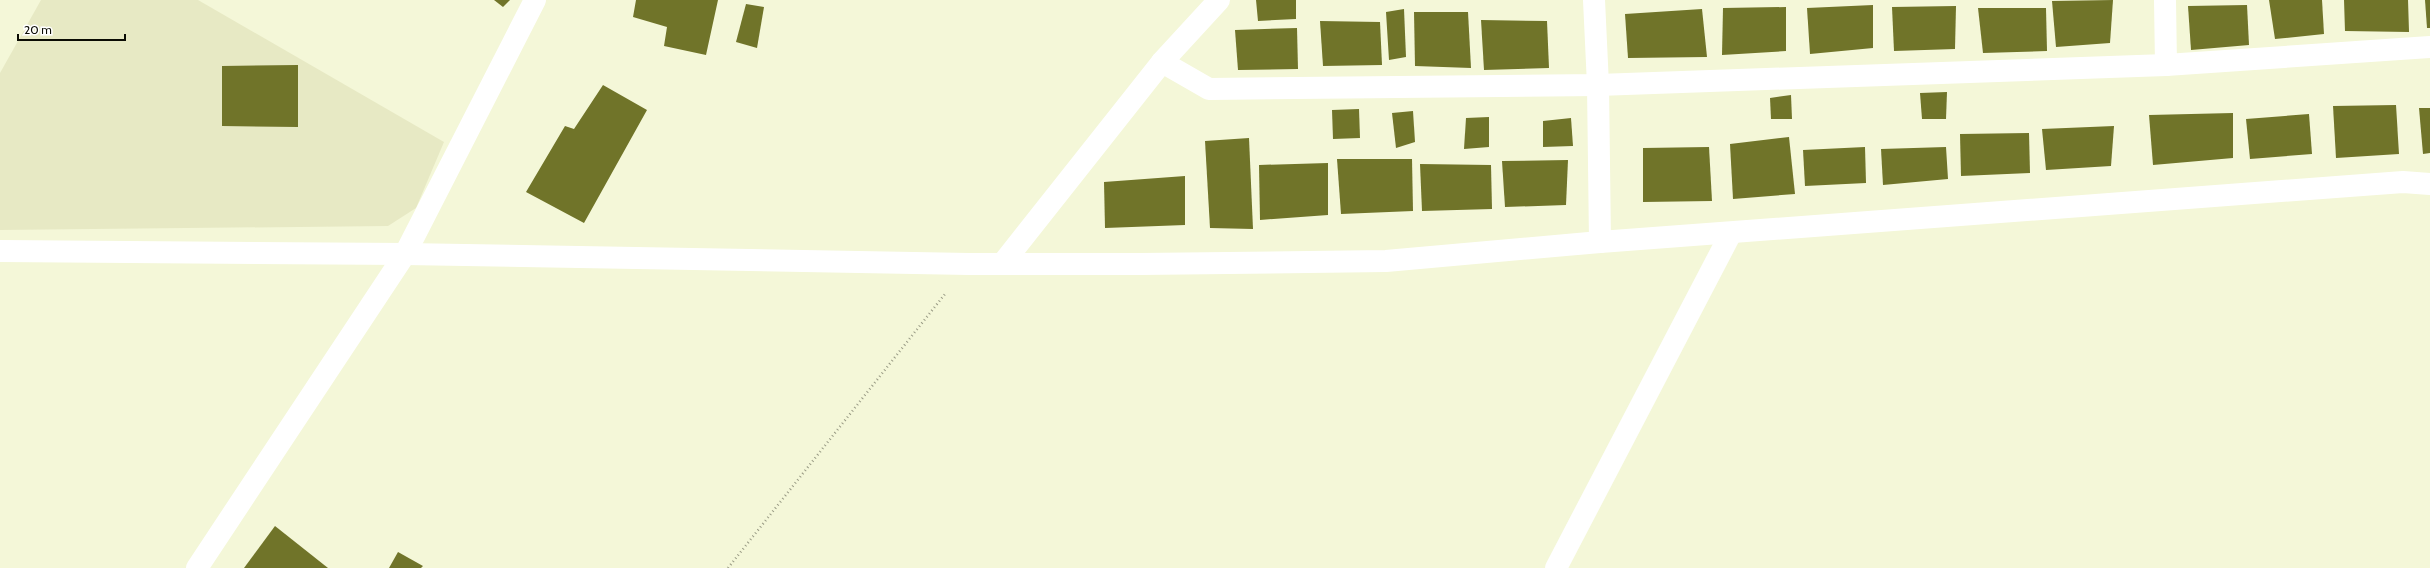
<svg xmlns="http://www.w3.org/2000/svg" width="2430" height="568" font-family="Cabin,sans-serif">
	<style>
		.built { fill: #e7e9c4 }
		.building { fill: #707429 }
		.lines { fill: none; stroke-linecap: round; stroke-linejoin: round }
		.path { stroke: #989a84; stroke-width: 2.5; stroke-dasharray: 1 3; stroke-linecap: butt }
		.minor { stroke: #fff; stroke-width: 22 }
	</style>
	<rect width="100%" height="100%" fill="#f4f7d8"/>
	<!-- built -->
	<polygon class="built" points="41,0 198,0 444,142 416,208 388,226 0,230 0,73"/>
	<!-- building -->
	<g class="building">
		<polygon points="494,0 510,0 503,7"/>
		<polygon points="636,0 718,0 706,55 664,46 667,27 633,17"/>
		<polygon points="1256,0 1296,0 1296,19 1258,21"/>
		<polygon points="2113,0 2110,43 2056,47 2052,1"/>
		<polygon points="2269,0 2322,0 2324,34 2275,39"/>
		<polygon points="2344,0 2408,0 2409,32 2345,31"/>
		<polygon points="2425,0 2430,0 2430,28 2427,28"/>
		<polygon points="746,4 764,7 757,48 736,42"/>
		<polygon points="1873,5 1873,48 1810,54 1807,8"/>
		<polygon points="2247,5 2249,45 2191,50 2188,6"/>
		<polygon points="1956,6 1955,49 1894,51 1892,7"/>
		<polygon points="1786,7 1786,51 1722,55 1723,8"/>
		<polygon points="1978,8 2046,8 2047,51 1983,53"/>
		<polygon points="1404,9 1406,57 1389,60 1386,12"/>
		<polygon points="1702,9 1707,57 1628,58 1625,14"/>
		<polygon points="1414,12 1468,12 1471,68 1415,66"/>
		<polygon points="1481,20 1547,21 1549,68 1484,70"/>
		<polygon points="1320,21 1380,22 1382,65 1323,66"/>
		<polygon points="1297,28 1298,69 1238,70 1235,30"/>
		<polygon points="298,65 298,127 222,126 222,66"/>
		<polygon points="603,85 647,110 584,223 526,192 565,126 574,129"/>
		<polygon points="1947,92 1946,119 1922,119 1920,93"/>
		<polygon points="1791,95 1792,119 1771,119 1770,98"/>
		<polygon points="2396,105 2399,154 2336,158 2333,106"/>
		<polygon points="2419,108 2430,108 2430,153 2423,154"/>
		<polygon points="1359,109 1360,138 1333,139 1332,110"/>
		<polygon points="1413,111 1415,142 1396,148 1392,113"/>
		<polygon points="2233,113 2233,158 2153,165 2149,115"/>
		<polygon points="2309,114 2312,154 2250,159 2246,119"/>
		<polygon points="1489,117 1489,147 1464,149 1466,118"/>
		<polygon points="1571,118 1573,146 1543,147 1543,121"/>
		<polygon points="2114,126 2111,166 2046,170 2042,129"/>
		<polygon points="2029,133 2030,173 1961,176 1960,134"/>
		<polygon points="1789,137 1795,194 1733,199 1730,144"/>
		<polygon points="1249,138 1253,229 1210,228 1205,141"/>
		<polygon points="1709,147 1712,201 1643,202 1643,148"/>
		<polygon points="1865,147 1866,183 1805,186 1803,150"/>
		<polygon points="1946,147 1948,179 1883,185 1881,149"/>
		<polygon points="1337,159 1412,159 1413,211 1341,214"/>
		<polygon points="1568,160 1566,205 1505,207 1502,161"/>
		<polygon points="1328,163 1328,215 1260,220 1259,165"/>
		<polygon points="1420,164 1491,165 1492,209 1422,211"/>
		<polygon points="1185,176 1185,225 1105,228 1104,182"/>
		<polygon points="275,526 328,568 244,568"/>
		<polygon points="398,552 423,566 421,568 389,568"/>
	</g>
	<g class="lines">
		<!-- path -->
		<polyline class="path" points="728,568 945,294"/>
		<!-- minor -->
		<g class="minor">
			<polyline points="1594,0 1598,85 1600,242"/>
			<polyline points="2165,0 2166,65"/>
			<polyline points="1162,62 1209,89 1598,85 2166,65 2430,47"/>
			<polyline points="0,251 405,254 969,264 1141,264 1386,261 1600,242 2403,182 2430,184"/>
			<polyline points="1003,263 1162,62 1219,0"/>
			<polyline points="197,568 405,254 535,0"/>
			<polyline points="1556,568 1731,233"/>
		</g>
	</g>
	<!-- scale -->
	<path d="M18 34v6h107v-6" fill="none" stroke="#0b0c04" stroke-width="2"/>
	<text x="24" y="34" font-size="12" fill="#0b0c04" stroke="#ffffff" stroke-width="3" paint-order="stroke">20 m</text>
</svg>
